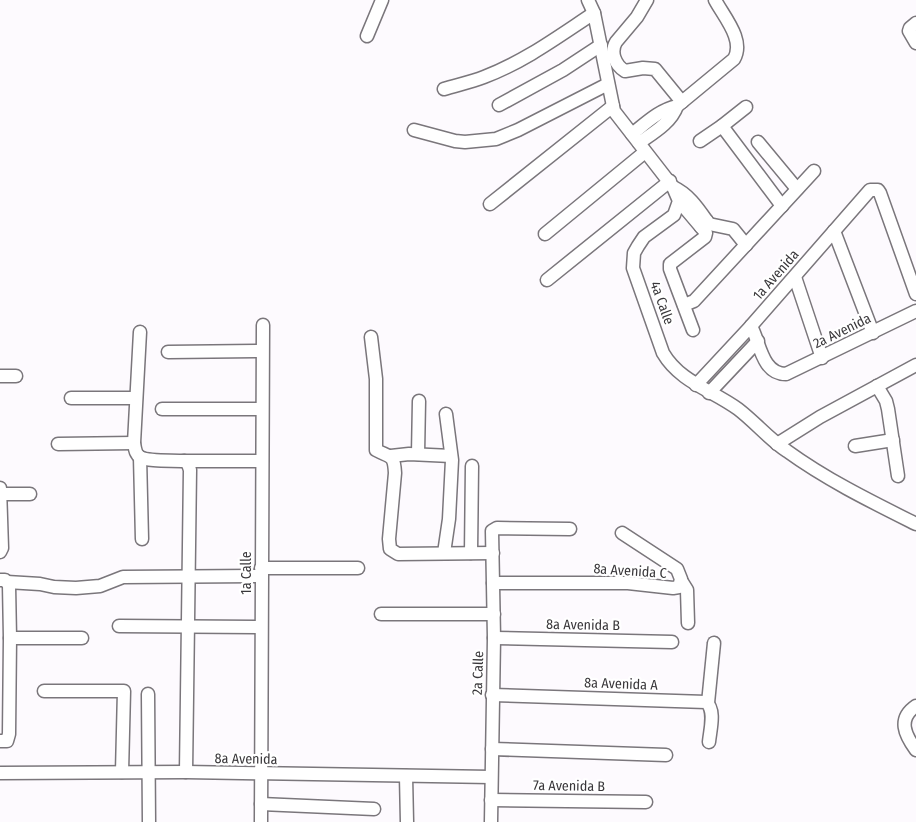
<svg xmlns="http://www.w3.org/2000/svg" width="916" height="822" font-family="'Fira Sans Condensed',sans-serif">
	<style>
		.lines { fill: none; stroke-linecap: round; stroke-linejoin: round }
		.minor-casing { stroke: #7a767b; stroke-width: 15 }
		.minor { stroke: #fff; stroke-width: 12 }
		.labels { text-anchor: middle; dominant-baseline: central; stroke-width: 4.5; stroke-linejoin: round; paint-order: stroke }
		.street-label { font-size: 14px; fill: #39373a; stroke: #fff }
	</style>
	<rect width="100%" height="100%" fill="#fdfafe"/>
	<g class="lines">
		<!-- minor casing -->
		<g class="minor-casing">
			<g id="minor">
				<path d="M588 0 594 13 614 111 673 187 679 201 674 215 644 237 638 246 634 253 633 268 663 353C680 382 712 390 738 409 755 422 769 439 787 451 827 480 872 502 916 524"/>
				<path d="M647 0 637 17 616 42C610 52 615 65 625 71L643 68 655 69 682 102"/>
				<polyline points="916,23 910,28 909,31 916,43"/>
				<polyline points="367,36 382,0"/>
				<path d="M444 89C457 85 471 82 484 77 524 62 559 36 594 13"/>
				<polyline points="499,105 563,70 601,45"/>
				<polyline points="722,126 746,107"/>
				<polyline points="414,130 455,141 465,142 496,139 518,130 608,84"/>
				<path d="M632 134C646 123 659 110 677 106"/>
				<polyline points="700,141 722,126 782,206"/>
				<polyline points="758,142 797,189"/>
				<path d="M639 143C653 133 671 123 677 106L734 59C745 40 724 17 715 0"/>
				<path d="M673 187C690 195 699 210 709 224L733 229 746 245"/>
				<polyline points="679,201 701,227"/>
				<polyline points="490,204 613,106"/>
				<polyline points="834,231 873,333"/>
				<polyline points="545,234 645,152"/>
				<polyline points="795,277 822,358"/>
				<polyline points="547,280 670,181"/>
				<polyline points="684,305 694,301 814,171"/>
				<path d="M751 326C760 343 762 374 786 374L916 311"/>
				<polyline points="693,330 670,269 670,264 705,237 706,233 701,227 707,221"/>
				<path d="M140 332 134 443C135 448 135 454 140 457 149 462 173 460 184 461L188 464 190 470 186 772"/>
				<path d="M371 337 376 379V450C391 458 394 454 395 473L389 539 390 549 398 554 493 553"/>
				<polyline points="168,352 262,351"/>
				<polyline points="0,376 16,376"/>
				<polyline points="696,385 751,326 870,190 878,190 880,193 916,294"/>
				<polyline points="877,386 886,401 888,409 898,476"/>
				<polyline points="709,393 758,341"/>
				<polyline points="71,398 136,398"/>
				<polyline points="162,409 262,409"/>
				<polyline points="58,444 134,443"/>
				<polyline points="777,444 820,417 916,365"/>
				<polyline points="855,446 893,440"/>
				<polyline points="418,454 419,401"/>
				<polyline points="391,456 409,454 451,456"/>
				<polyline points="140,457 142,539"/>
				<polyline points="184,461 262,461"/>
				<polyline points="0,488 2,548 0,552"/>
				<polyline points="0,494 30,494"/>
				<polyline points="444,553 449,519 452,460 446,414"/>
				<polyline points="471,553 472,466"/>
				<polyline points="261,568 358,568"/>
				<polyline points="0,580 5,580 9,585 10,638 9,734 7,741 0,741"/>
				<polyline points="7,582 40,584 54,587 76,588 100,586 123,577 261,576"/>
				<polyline points="682,582 687,590 688,623"/>
				<polyline points="493,583 628,583 673,588 679,587 681,579 677,569 622,533"/>
				<polyline points="381,614 494,614"/>
				<polyline points="119,626 261,627"/>
				<polyline points="10,638 82,638"/>
				<polyline points="494,638 672,642"/>
				<polyline points="44,691 124,691 122,772"/>
				<polyline points="148,694 149,822"/>
				<path d="M492 695 706 702C716 710 710 730 709 742"/>
				<polyline points="708,703 714,643"/>
				<path d="M916 706C897 719 905 735 916 750"/>
				<polyline points="492,749 666,755"/>
				<polyline points="0,773 186,772 491,777"/>
				<polyline points="406,776 407,822"/>
				<polyline points="491,800 646,802"/>
				<polyline points="261,804 374,809"/>
				<polyline points="261,822 263,325"/>
				<polyline points="491,822 494,638 492,531 497,528 570,529"/>
			</g>
		</g>
		<!-- minor -->
		<use href="#minor" class="minor"/>
	</g>
	<g class="labels">
		<!-- street labels -->
		<g class="street-label">
			<text transform="translate(776 275) rotate(-49)">1a Avenida</text>
			<text transform="translate(662 303) rotate(70)">4a Calle</text>
			<text transform="translate(842 331) rotate(-26)">2a Avenida</text>
			<text transform="translate(630 571) rotate(4)">8a Avenida C</text>
			<text transform="translate(246 573) rotate(-90)">1a Calle</text>
			<text transform="translate(583 625) rotate(1)">8a Avenida B</text>
			<text transform="translate(478 673) rotate(-88)">2a Calle</text>
			<text transform="translate(621 684) rotate(2)">8a Avenida A</text>
			<text transform="translate(246 759) rotate(1)">8a Avenida</text>
			<text transform="translate(569 786) rotate(1)">7a Avenida B</text>
		</g>
	</g>
</svg>
